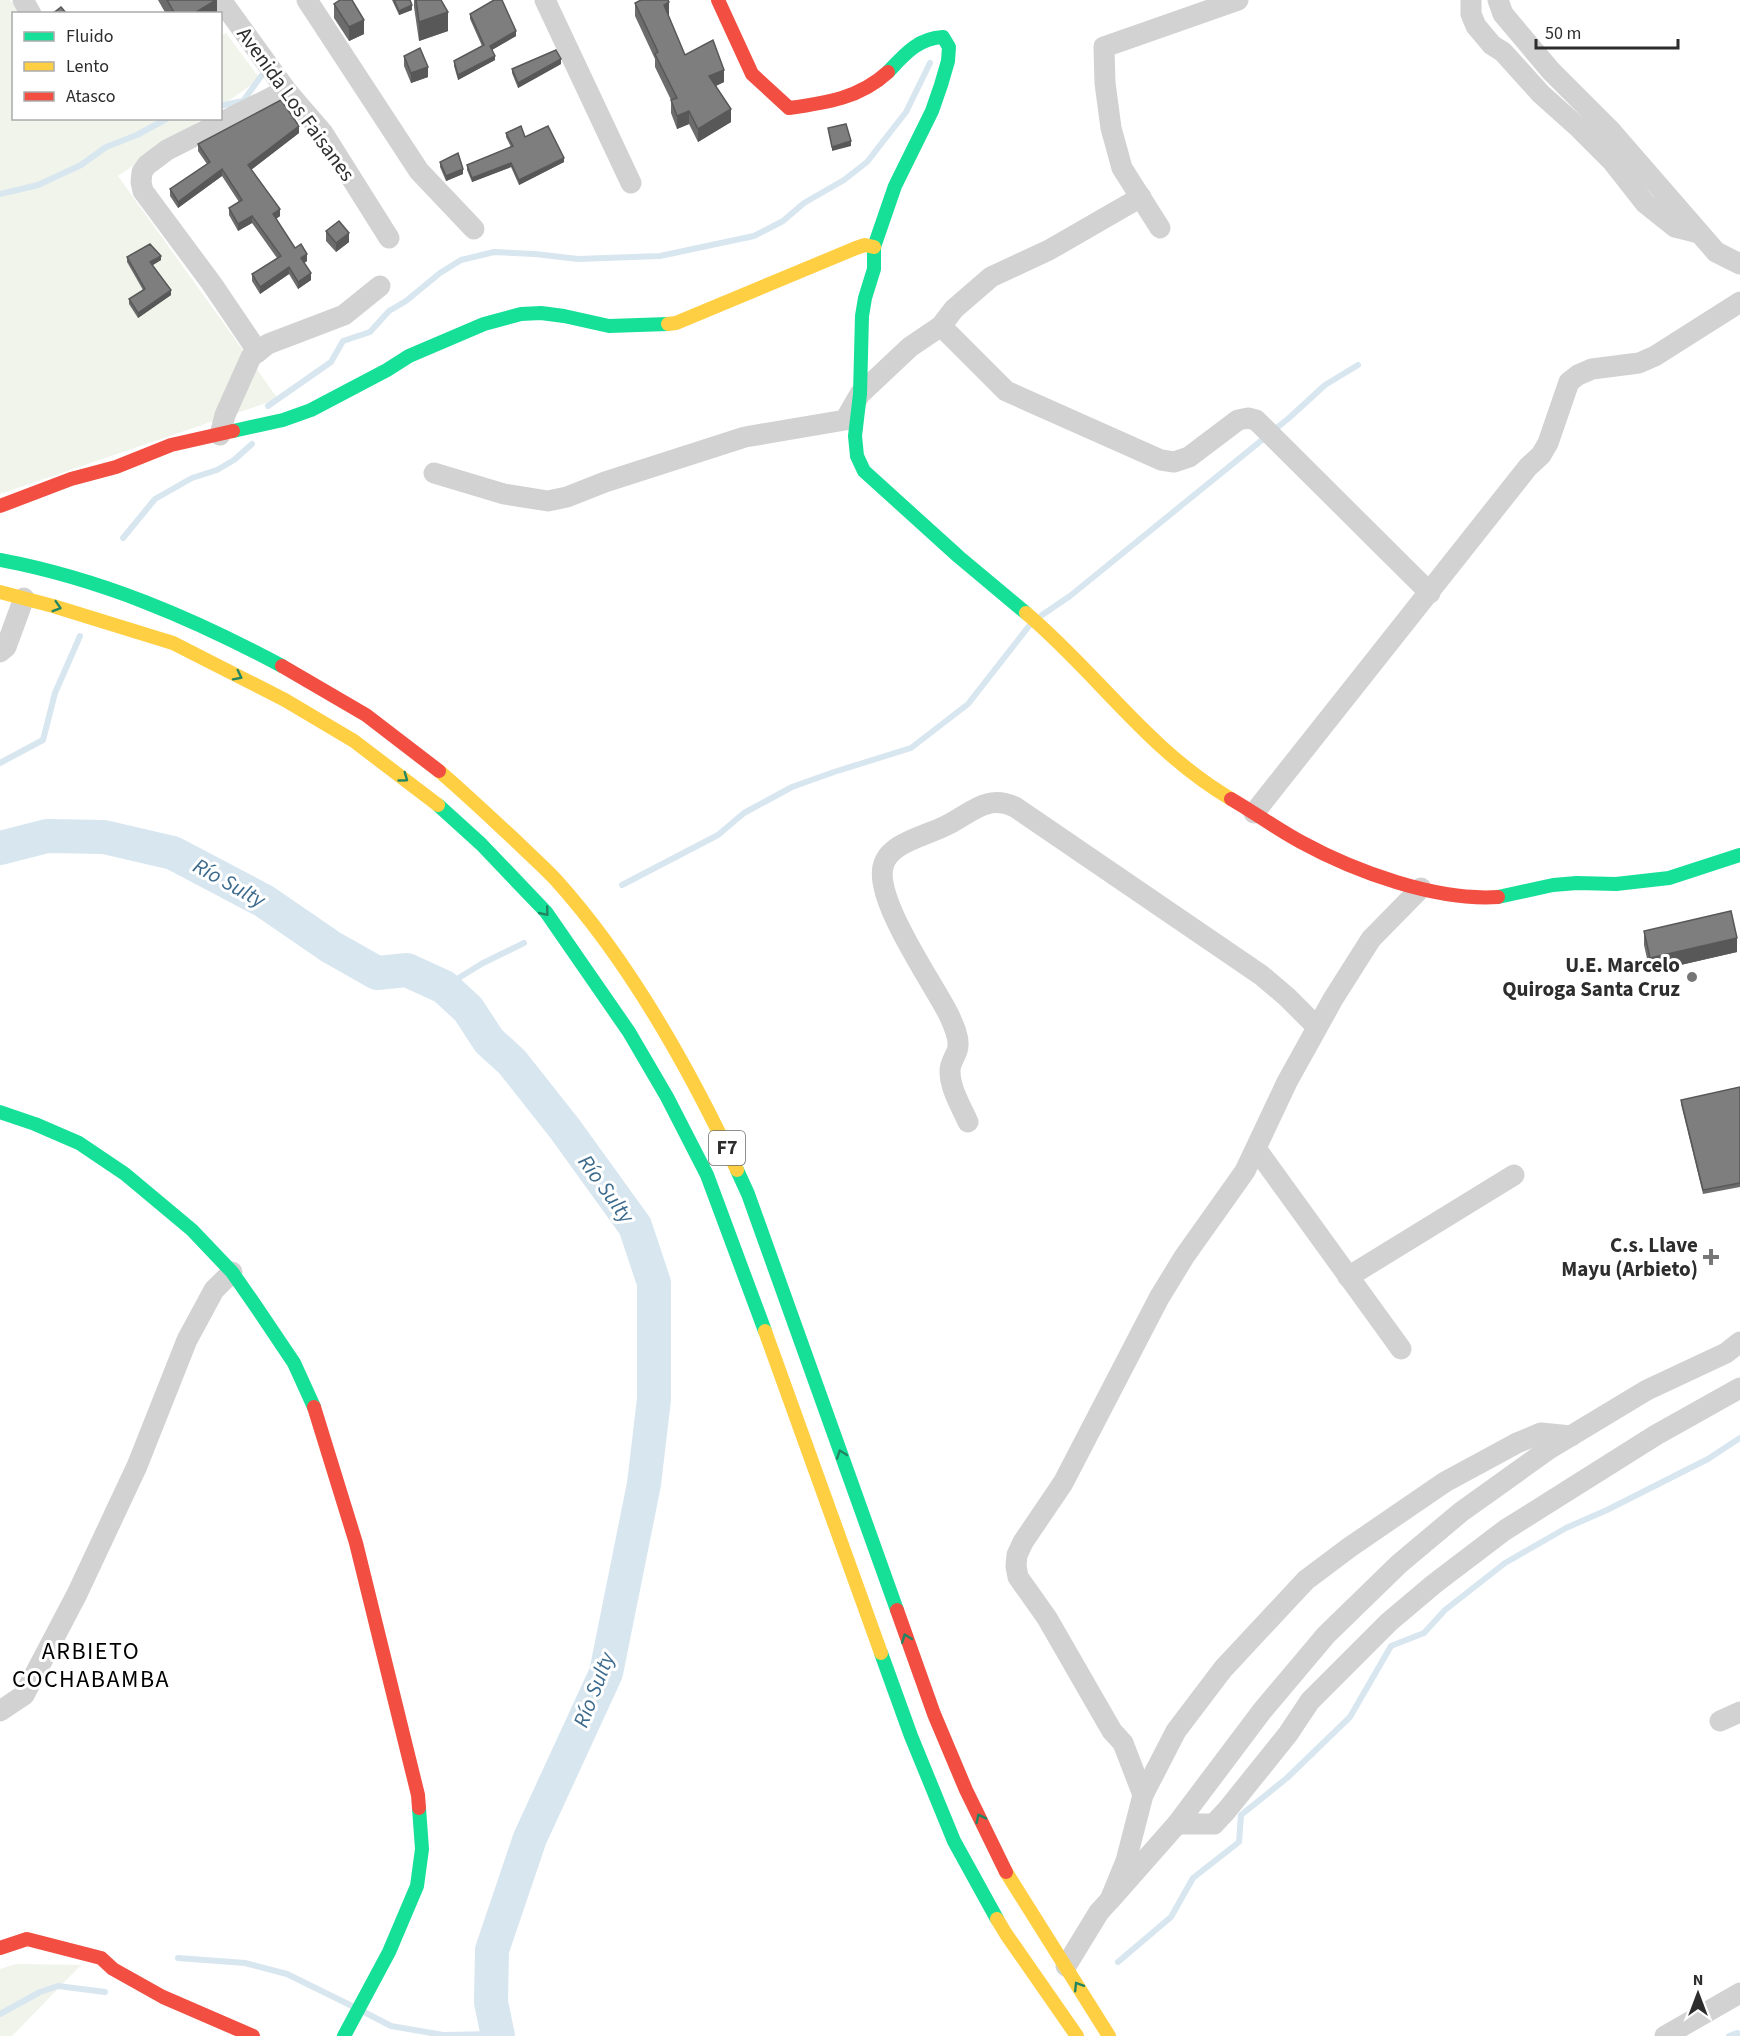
<svg xmlns="http://www.w3.org/2000/svg" width="1740" height="2036" font-family="'Source Sans 3',sans-serif">
	<style>
		.green { fill: #f0f4eb }
		.lines { fill: none; stroke-linecap: round; stroke-linejoin: round }
		.stream { stroke: #d8e6f0; stroke-width: 6 }
		.river { stroke: #d8e6f0; stroke-width: 34 }
		.street { stroke: #d2d2d2; stroke-width: 21 }
		.fast { stroke: #16e098; stroke-width: 14 }
		.slow { stroke: #ffcf43; stroke-width: 14 }
		.jam { stroke: #f24e42; stroke-width: 14 }
		.wall { fill: #6c6c6c }
		.shaded-wall { fill: #585858 }
		.building { fill: #7e7e7e; stroke: #585858; stroke-width: 1.5 }
		.oneway { stroke: #228662 }
		.poi-dot { fill: #767676; stroke: #fff; stroke-width: 2 }
		.labels { text-anchor: middle; dominant-baseline: central; stroke-width: 6; stroke-linejoin: round; paint-order: stroke }
		.shield { fill: #fff; stroke: #6c6c6c; stroke-width: 1.5 }
		.shield-label { font-size: 20px; font-weight: bold; fill: #2d2d2d }
		.street-label { font-size: 21px; fill: #2d2d2d; stroke: #fff }
		.poi-label { font-size: 21px; font-weight: bold; fill: #2d2d2d; stroke: #fff; text-anchor: end }
		.water-label { font-size: 22px; font-style: italic; fill: #3d6b8d; stroke: #fff }
		.quarter-label { font-size: 24px; letter-spacing: 1.5px; fill: #000; stroke: #fff }
	</style>
	<rect width="100%" height="100%" fill="#fff"/>
	<!-- green -->
	<g class="green">
		<polygon points="0,0 10,0 20,13 14,14 14,118 202,119 118,176 278,399 0,494"/>
		<polygon points="226,33 260,79 221,106 221,36"/>
		<polygon points="16,1964 81,1965 12,2036 0,2036 0,1969"/>
	</g>
	<g class="lines">
		<!-- stream -->
		<g class="stream">
			<polyline points="220,106 243,101 262,75"/>
			<polyline points="0,194 38,185 81,165 106,147 137,135 168,118"/>
			<polyline points="268,406 331,362 343,341 370,332 389,311 406,301 440,273 461,260 494,252 535,254 578,259 660,256 754,236 783,221 804,203 844,180 867,162 906,112 930,63"/>
			<polyline points="123,538 155,499 192,478 217,470 234,460 252,444"/>
			<polyline points="1042,615 1070,596 1289,418 1325,385 1358,365"/>
			<polyline points="0,763 43,740 55,693 80,636"/>
			<polyline points="622,885 718,835 744,813 792,787 834,772 911,748 968,704 1029,626"/>
			<polyline points="444,987 483,963 524,943"/>
			<polyline points="178,1958 245,1963 287,1974 352,2006"/>
			<polyline points="1118,1962 1171,1917 1193,1878 1239,1842 1241,1815 1287,1778 1350,1717 1391,1646 1424,1633 1445,1610 1505,1563 1566,1528 1607,1510 1708,1459 1740,1438"/>
			<polyline points="364,2012 391,2026 443,2035 496,2034"/>
			<polyline points="0,2014 40,1992 58,1986 105,1992"/>
			<polyline points="1729,2036 1737,2033 1740,2034"/>
		</g>
		<!-- river -->
		<polyline class="river" points="0,848 47,836 104,837 173,853 264,901 331,947 377,973 407,970 444,987 468,1009 489,1041 512,1062 565,1129 635,1226 654,1283 654,1399 644,1484 606,1673 530,1838 492,1950 491,2002 498,2036"/>
		<!-- street -->
		<g class="street">
			<polyline points="23,0 31,14"/>
			<polyline points="221,0 286,90 323,133 389,238"/>
			<polyline points="307,0 419,171 474,229"/>
			<polyline points="545,0 631,183"/>
			<polyline points="1471,0 1471,14 1476,26 1492,45 1503,52 1541,94 1579,128 1612,161 1645,203 1675,227 1699,233"/>
			<polyline points="1498,0 1503,14 1551,71 1610,130 1716,252 1740,264"/>
			<polyline points="1160,228 1122,168 1111,128 1105,83 1104,47 1238,0"/>
			<polyline points="941,326 1006,391 1161,460 1174,462 1189,457 1238,420 1248,418 1256,420 1430,593"/>
			<polyline points="258,352 212,284 143,191 141,182 142,172 147,165 167,150 286,90"/>
			<polyline points="220,435 225,415 251,357 268,344 344,315 380,286"/>
			<polyline points="434,473 504,494 548,501 567,497 605,482 745,437 845,420 860,394 910,347 941,326 954,309 991,277 1049,250 1141,197"/>
			<polyline points="0,652 6,647 24,598"/>
			<polyline points="1254,813 1528,467 1541,455 1548,443 1569,382 1578,375 1592,369 1639,363 1655,356 1740,302"/>
			<path d="M968 1122C961 1106 950 1089 950 1071 950 1061 958 1054 958 1046 959 1036 953 1024 949 1015 933 983 875 901 883 867 888 842 928 836 949 824 972 812 988 794 1015 807L1261 975 1287 997 1317 1027"/>
			<polyline points="1257,1150 1401,1349"/>
			<polyline points="1348,1277 1514,1175"/>
			<polyline points="0,1711 24,1695 77,1594 137,1466 187,1340 214,1290 232,1272"/>
			<polyline points="1720,1721 1740,1712"/>
			<polyline points="1143,1795 1123,1743 1112,1731 1047,1618 1018,1577 1016,1566 1017,1555 1023,1542 1063,1483 1159,1298 1184,1257 1245,1171 1287,1082 1333,999 1371,939 1421,888"/>
			<polyline points="1177,1824 1214,1824 1227,1810 1288,1734 1310,1701 1389,1622 1434,1584 1505,1530 1656,1435 1740,1388"/>
			<polyline points="1110,1900 1177,1824 1262,1711 1326,1635 1399,1564 1461,1512 1549,1449 1647,1390 1726,1353 1740,1342"/>
			<polyline points="1066,1966 1099,1912 1110,1900 1126,1861 1143,1795 1176,1731 1223,1669 1306,1580 1350,1547 1445,1482 1517,1443 1541,1433 1571,1436"/>
			<polyline points="1665,2036 1740,1993"/>
		</g>
		<!-- fast -->
		<g class="fast">
			<path d="M874 247 895 186 932 111 941 85 948 61 949 47 943 37C918 38 904 55 888 72"/>
			<polyline points="874,247 874,269 865,298 862,316 860,394 855,436 857,456 864,471 959,557 1026,613"/>
			<polyline points="233,431 283,420 311,410 387,370 409,356 484,324 521,314 541,313 564,316 609,326 668,324"/>
			<path d="M0 560C101 579 192 618 282 666"/>
			<polyline points="438,805 481,844 546,912 629,1032 667,1097 707,1175 765,1331"/>
			<polyline points="1498,897 1553,885 1577,883 1616,884 1669,878 1740,855"/>
			<polyline points="0,1112 35,1124 79,1143 125,1174 192,1230 232,1272 255,1305 294,1363 314,1407"/>
			<polyline points="737,1170 748,1194 897,1610"/>
			<polyline points="881,1653 911,1736 954,1841 997,1919"/>
			<polyline points="344,2036 389,1952 417,1886 422,1849 419,1808"/>
		</g>
		<!-- slow -->
		<g class="slow">
			<polyline points="668,324 676,323 856,248 865,245 874,247"/>
			<polyline points="0,592 53,606 173,643 285,700 354,741 438,805"/>
			<path d="M1026 613C1098 674 1148 750 1231 799"/>
			<path d="M439 771C466 794 491 818 517 842 530 855 544 867 556 880 629 961 691 1072 737 1170"/>
			<polyline points="765,1331 881,1653"/>
			<polyline points="1006,1872 1109,2036"/>
			<polyline points="997,1919 1006,1934 1077,2036"/>
		</g>
		<!-- jam -->
		<g class="jam">
			<path d="M718 0 752 74 789 108C826 103 860 98 888 72"/>
			<polyline points="0,506 71,479 116,467 171,445 233,431"/>
			<polyline points="282,666 366,715 439,771"/>
			<path d="M1231 799C1255 813 1277 829 1301 842 1356 872 1436 901 1498 897"/>
			<polyline points="314,1407 356,1543 418,1795 419,1808"/>
			<polyline points="897,1610 934,1714 966,1790 1006,1872"/>
			<polyline points="0,1948 27,1939 101,1958 113,1969 163,1997 253,2036"/>
		</g>
	</g>
	<!-- wall -->
	<g class="wall">
		<polygon points="158,0 217,0 217,14 166,14"/>
		<polygon points="392,0 410,0 412,10 399,15"/>
		<polygon points="414,0 441,0 448,31 419,41 414,7"/>
		<polygon points="635,3 669,15 668,16 685,55 724,82 716,86 731,122 698,142 689,124 677,129 671,113 671,100 655,67 655,59 635,16"/>
		<polygon points="334,4 364,34 349,41 334,18"/>
		<polygon points="470,14 516,36 492,50 495,60 458,80 454,66 454,61 482,46 470,19"/>
		<polygon points="404,56 428,77 411,83 404,66"/>
		<polygon points="561,64 518,88 512,73 512,69"/>
		<polygon points="299,133 251,170 280,216 276,219 295,248 307,261 304,263 311,280 298,289 289,274 260,294 252,281 252,274 277,258 252,223 238,231 229,215 229,208 239,202 222,176 178,208 170,196 170,189 207,164 198,151 198,144"/>
		<polygon points="506,133 525,137 564,162 519,185 511,167 472,182 467,170 467,165 511,147 506,137"/>
		<polygon points="440,162 463,174 446,181 440,167"/>
		<polygon points="326,231 349,242 336,252 326,241"/>
		<polygon points="127,257 161,260 152,265 171,295 138,318 129,304 129,299 143,290 127,262"/>
		<polygon points="1644,931 1737,952 1650,972 1644,945"/>
		<polygon points="1740,1087 1740,1187 1703,1194 1681,1104 1681,1100"/>
	</g>
	<!-- shaded-wall -->
	<g class="shaded-wall">
		<polygon points="217,0 217,14 193,14"/>
		<polygon points="669,2 669,15 664,18 664,5"/>
		<polygon points="412,5 412,10 399,15 399,11"/>
		<polygon points="448,12 448,31 419,41 419,22"/>
		<polygon points="364,20 364,34 349,41 349,27"/>
		<polygon points="516,31 516,36 490,51 490,46"/>
		<polygon points="495,56 495,60 458,80 458,75"/>
		<polygon points="561,59 561,64 518,88 518,83"/>
		<polygon points="428,67 428,77 411,83 411,73"/>
		<polygon points="724,70 724,82 709,89 709,76"/>
		<polygon points="731,109 731,122 698,142 698,129"/>
		<polygon points="689,111 689,124 677,129 677,116"/>
		<polygon points="299,126 299,133 248,172 248,165"/>
		<polygon points="851,141 851,146 832,151 832,147"/>
		<polygon points="564,158 564,162 519,185 519,180"/>
		<polygon points="511,163 511,167 472,182 472,178"/>
		<polygon points="222,169 222,176 178,208 178,202"/>
		<polygon points="463,169 463,174 446,181 446,176"/>
		<polygon points="280,209 280,216 273,221 273,214"/>
		<polygon points="252,216 252,223 238,231 238,224"/>
		<polygon points="349,233 349,242 336,252 336,243"/>
		<polygon points="307,254 307,261 301,265 301,258"/>
		<polygon points="161,256 161,260 150,267 150,262"/>
		<polygon points="289,267 289,274 260,294 260,287"/>
		<polygon points="311,273 311,280 298,289 298,282"/>
		<polygon points="171,290 171,295 138,318 138,313"/>
		<polygon points="1737,938 1737,952 1650,972 1650,958"/>
	</g>
	<!-- building -->
	<g class="building">
		<polygon points="167,0 216,0 193,14 175,14"/>
		<polygon points="340,0 352,0 364,20 349,27 334,4"/>
		<polygon points="394,0 410,0 412,5 399,11"/>
		<polygon points="416,0 441,0 448,12 419,22"/>
		<polygon points="494,0 502,0 516,31 490,46 495,56 458,75 454,61 484,45 470,14"/>
		<polygon points="641,0 668,0 669,2 664,5 685,55 713,40 724,70 709,76 731,109 698,129 689,111 677,116 671,100 677,98 655,54 658,52 635,3"/>
		<polygon points="61,7 67,14 52,14"/>
		<polygon points="420,48 428,67 411,73 404,56"/>
		<polygon points="556,50 561,59 518,83 512,69"/>
		<polygon points="281,100 299,126 248,165 280,209 273,214 295,248 301,244 307,254 301,258 311,273 298,282 289,267 260,287 252,274 281,256 252,216 238,224 229,208 242,200 222,169 178,202 170,189 210,162 198,144"/>
		<polygon points="846,124 851,141 832,147 828,128"/>
		<polygon points="521,126 525,137 548,126 564,158 519,180 511,163 472,178 467,165 513,146 506,133"/>
		<polygon points="458,153 463,169 446,176 440,162"/>
		<polygon points="339,221 349,233 336,243 326,231"/>
		<polygon points="150,244 161,256 150,262 171,290 138,313 129,299 145,289 127,257"/>
		<polygon points="1731,911 1737,938 1650,958 1644,931"/>
		<polygon points="1740,1087 1740,1183 1703,1190 1681,1100"/>
	</g>
	<!-- one-way arrows -->
	<defs><path id="oneway-chevron" d="M-2-3.5L2.5 0L-2 3.5" fill="none" stroke-width="1.6" stroke-linecap="round" stroke-linejoin="round" transform="scale(1.5)"/></defs>
	<g class="oneway">
		<use href="#oneway-chevron" transform="translate(57 607) rotate(17)"/>
		<use href="#oneway-chevron" transform="translate(238 676) rotate(27)"/>
		<use href="#oneway-chevron" transform="translate(404 778) rotate(36)"/>
		<use href="#oneway-chevron" transform="translate(545 912) rotate(51)"/>
		<use href="#oneway-chevron" transform="translate(841 1454) rotate(-110)"/>
		<use href="#oneway-chevron" transform="translate(906 1638) rotate(-110)"/>
		<use href="#oneway-chevron" transform="translate(980 1818) rotate(-116)"/>
		<use href="#oneway-chevron" transform="translate(1078 1986) rotate(-122)"/>
	</g>
	<!-- markers -->
	<g class="poi-dot">
		<circle cx="1692" cy="977" r="6"/>
		<path d="M1708 1248h6v6h6v6h-6v6h-6v-6h-6v-6h6z"/>
	</g>
	<g class="labels">
		<!-- shield labels -->
		<rect class="shield" x="709" y="1131" width="36" height="34" rx="4.5"/>
		<g class="shield-label">
			<text x="727" y="1148">F7</text>
		</g>
		<!-- street labels -->
		<g class="street-label">
			<text transform="translate(296 104) rotate(54)">Avenida Los Faisanes</text>
		</g>
		<!-- poi labels -->
		<g class="poi-label">
			<text x="1680" y="965">U.E. Marcelo<tspan x="1680" dy="24">Quiroga Santa Cruz</tspan></text>
			<text x="1698" y="1245">C.s. Llave<tspan x="1698" dy="24">Mayu (Arbieto)</tspan></text>
		</g>
		<!-- water labels -->
		<g class="water-label">
			<text transform="translate(229 883) rotate(29)">Río Sulty</text>
			<text transform="translate(606 1189) rotate(54)">Río Sulty</text>
			<text transform="translate(594 1690) rotate(-69)">Río Sulty</text>
		</g>
		<!-- quarter labels -->
		<g class="quarter-label">
			<text x="91" y="1651">ARBIETO<tspan x="91" dy="28">COCHABAMBA</tspan></text>
		</g>
	</g>
	<!-- legend -->
	<rect x="12" y="12" width="210" height="108" fill="#ffffff" stroke="#ababab" stroke-width="1.5"/>
	<rect x="24" y="32" width="30" height="9" fill="#16e098" stroke="#ababab" stroke-width="1.5"/>
	<text x="66" y="42" font-size="18" fill="#2d2d2d">Fluido</text>
	<rect x="24" y="62" width="30" height="9" fill="#ffcf43" stroke="#ababab" stroke-width="1.5"/>
	<text x="66" y="72" font-size="18" fill="#2d2d2d">Lento</text>
	<rect x="24" y="92" width="30" height="9" fill="#f24e42" stroke="#ababab" stroke-width="1.5"/>
	<text x="66" y="102" font-size="18" fill="#2d2d2d">Atasco</text>
	<!-- north arrow -->
	<g transform="translate(1698 1994)" stroke="#ffffff" stroke-width="4.5" paint-order="stroke">
	<path d="M0-4.5L10 22L0 15L-10 22Z" fill="#2d2d2d"/>
	<text y="-9" font-size="16" font-weight="bold" text-anchor="middle" fill="#2d2d2d">N</text>
	</g>
	<!-- scale -->
	<path d="M1536 39v9h142v-9" fill="none" stroke="#2d2d2d" stroke-width="3"/>
	<text x="1545" y="39" font-size="18" fill="#2d2d2d" stroke="#ffffff" stroke-width="4.5" paint-order="stroke">50 m</text>
</svg>
